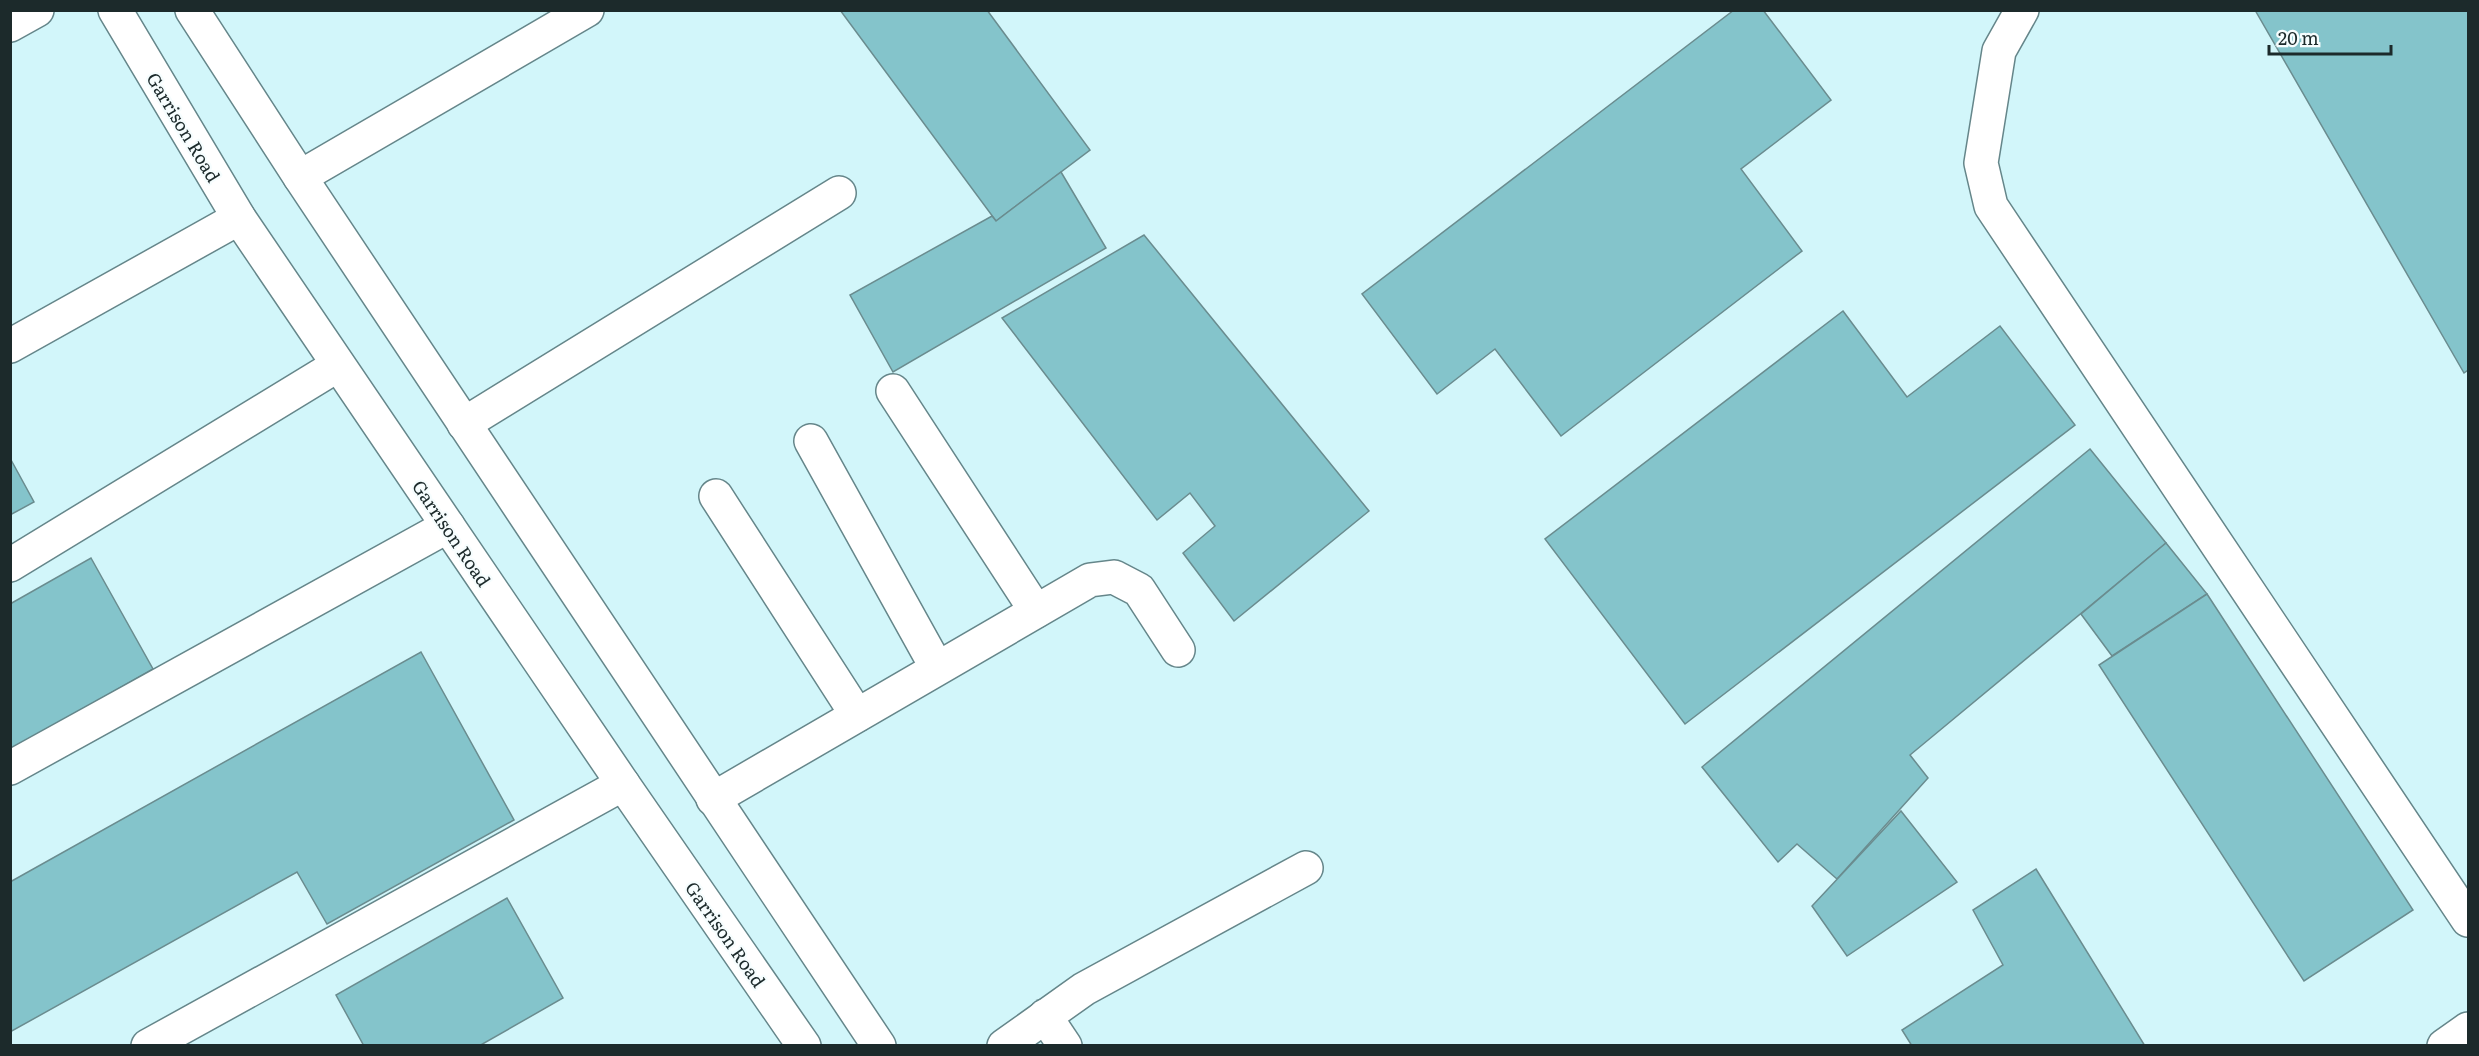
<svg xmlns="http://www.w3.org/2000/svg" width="2479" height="1056" font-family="Literata,serif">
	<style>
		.building { fill: #84c4cb; stroke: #6a8c8f; stroke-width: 1.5 }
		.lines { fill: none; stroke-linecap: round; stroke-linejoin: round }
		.minor-casing { stroke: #65868a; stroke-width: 36 }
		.major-casing { stroke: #65868a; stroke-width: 36 }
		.minor { stroke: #fff; stroke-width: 33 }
		.major { stroke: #fff; stroke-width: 33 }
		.labels { text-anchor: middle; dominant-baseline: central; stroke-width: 4.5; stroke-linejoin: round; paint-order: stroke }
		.street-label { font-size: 18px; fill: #1c2a2b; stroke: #f6fdfe }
	</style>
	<rect width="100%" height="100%" fill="#d2f6fa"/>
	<!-- building -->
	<g class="building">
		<polygon points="840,10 987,10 1090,150 996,221"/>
		<polygon points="1734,10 1763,10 1831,100 1741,169 1802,251 1561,436 1495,349 1437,394 1362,294"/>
		<polygon points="2255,10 2468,10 2468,370 2464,373"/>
		<polygon points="1061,172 1106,248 893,372 850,295 992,216 996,221"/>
		<polygon points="1144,235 1369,511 1234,621 1183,553 1215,526 1190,493 1157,520 1002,318"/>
		<polygon points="1843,311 1907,397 2000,326 2075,425 1685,724 1545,539"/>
		<polygon points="2090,449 2166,543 1910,755 1928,778 1837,879 1797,844 1778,862 1702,767"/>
		<polygon points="10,458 34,502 10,515"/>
		<polygon points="2166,543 2207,594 2112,656 2081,614"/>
		<polygon points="91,558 153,669 13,749 10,745 10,604"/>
		<polygon points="2207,594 2413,910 2304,981 2099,665"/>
		<polygon points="421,652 514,820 327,924 297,872 10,1032 10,882"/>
		<polygon points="1901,811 1957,882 1847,956 1812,906"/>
		<polygon points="2036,869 2145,1046 1912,1046 1902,1030 2003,965 1973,910"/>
		<polygon points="507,898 563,998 479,1046 364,1046 336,995"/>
	</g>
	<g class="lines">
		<!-- minor casing -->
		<g class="minor-casing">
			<g id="minor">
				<polyline points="2022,10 1999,51 1981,163 1991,206 2468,920"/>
				<polyline points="10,25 37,10"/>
				<polyline points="300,177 587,10"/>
				<polyline points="10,346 239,218"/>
				<polyline points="893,391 1036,611"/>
				<polyline points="464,424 839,193"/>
				<polyline points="811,441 937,668"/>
				<polyline points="716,496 857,715"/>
				<polyline points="10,565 338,365"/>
				<polyline points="10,768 448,526"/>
				<polyline points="713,799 1090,580 1114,577 1139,590 1178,650"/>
				<polyline points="1045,1016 1065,1046"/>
				<polyline points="148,1046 623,784"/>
				<polyline points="1004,1046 1084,989 1306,868"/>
				<polyline points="2444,1046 2468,1029"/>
			</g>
		</g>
		<!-- major casing -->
		<g class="major-casing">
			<g id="major">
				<polyline points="115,10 239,218 623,784 804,1046"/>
				<polyline points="192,10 300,177 879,1046"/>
			</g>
		</g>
		<!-- minor -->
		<use href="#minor" class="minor"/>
		<!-- major -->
		<use href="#major" class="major"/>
	</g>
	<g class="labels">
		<!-- street labels -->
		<g class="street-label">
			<text transform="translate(184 127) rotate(59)">Garrison Road</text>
			<text transform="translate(452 533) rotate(56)">Garrison Road</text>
			<text transform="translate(726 934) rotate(55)">Garrison Road</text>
		</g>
	</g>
	<!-- border -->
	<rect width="2479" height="1056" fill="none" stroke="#1c2a2b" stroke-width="24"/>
	<!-- scale -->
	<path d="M2269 45v9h122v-9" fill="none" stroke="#1c2a2b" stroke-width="3"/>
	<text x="2278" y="45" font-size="18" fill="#1c2a2b" stroke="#f6fdfe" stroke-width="4.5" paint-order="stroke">20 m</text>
</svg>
